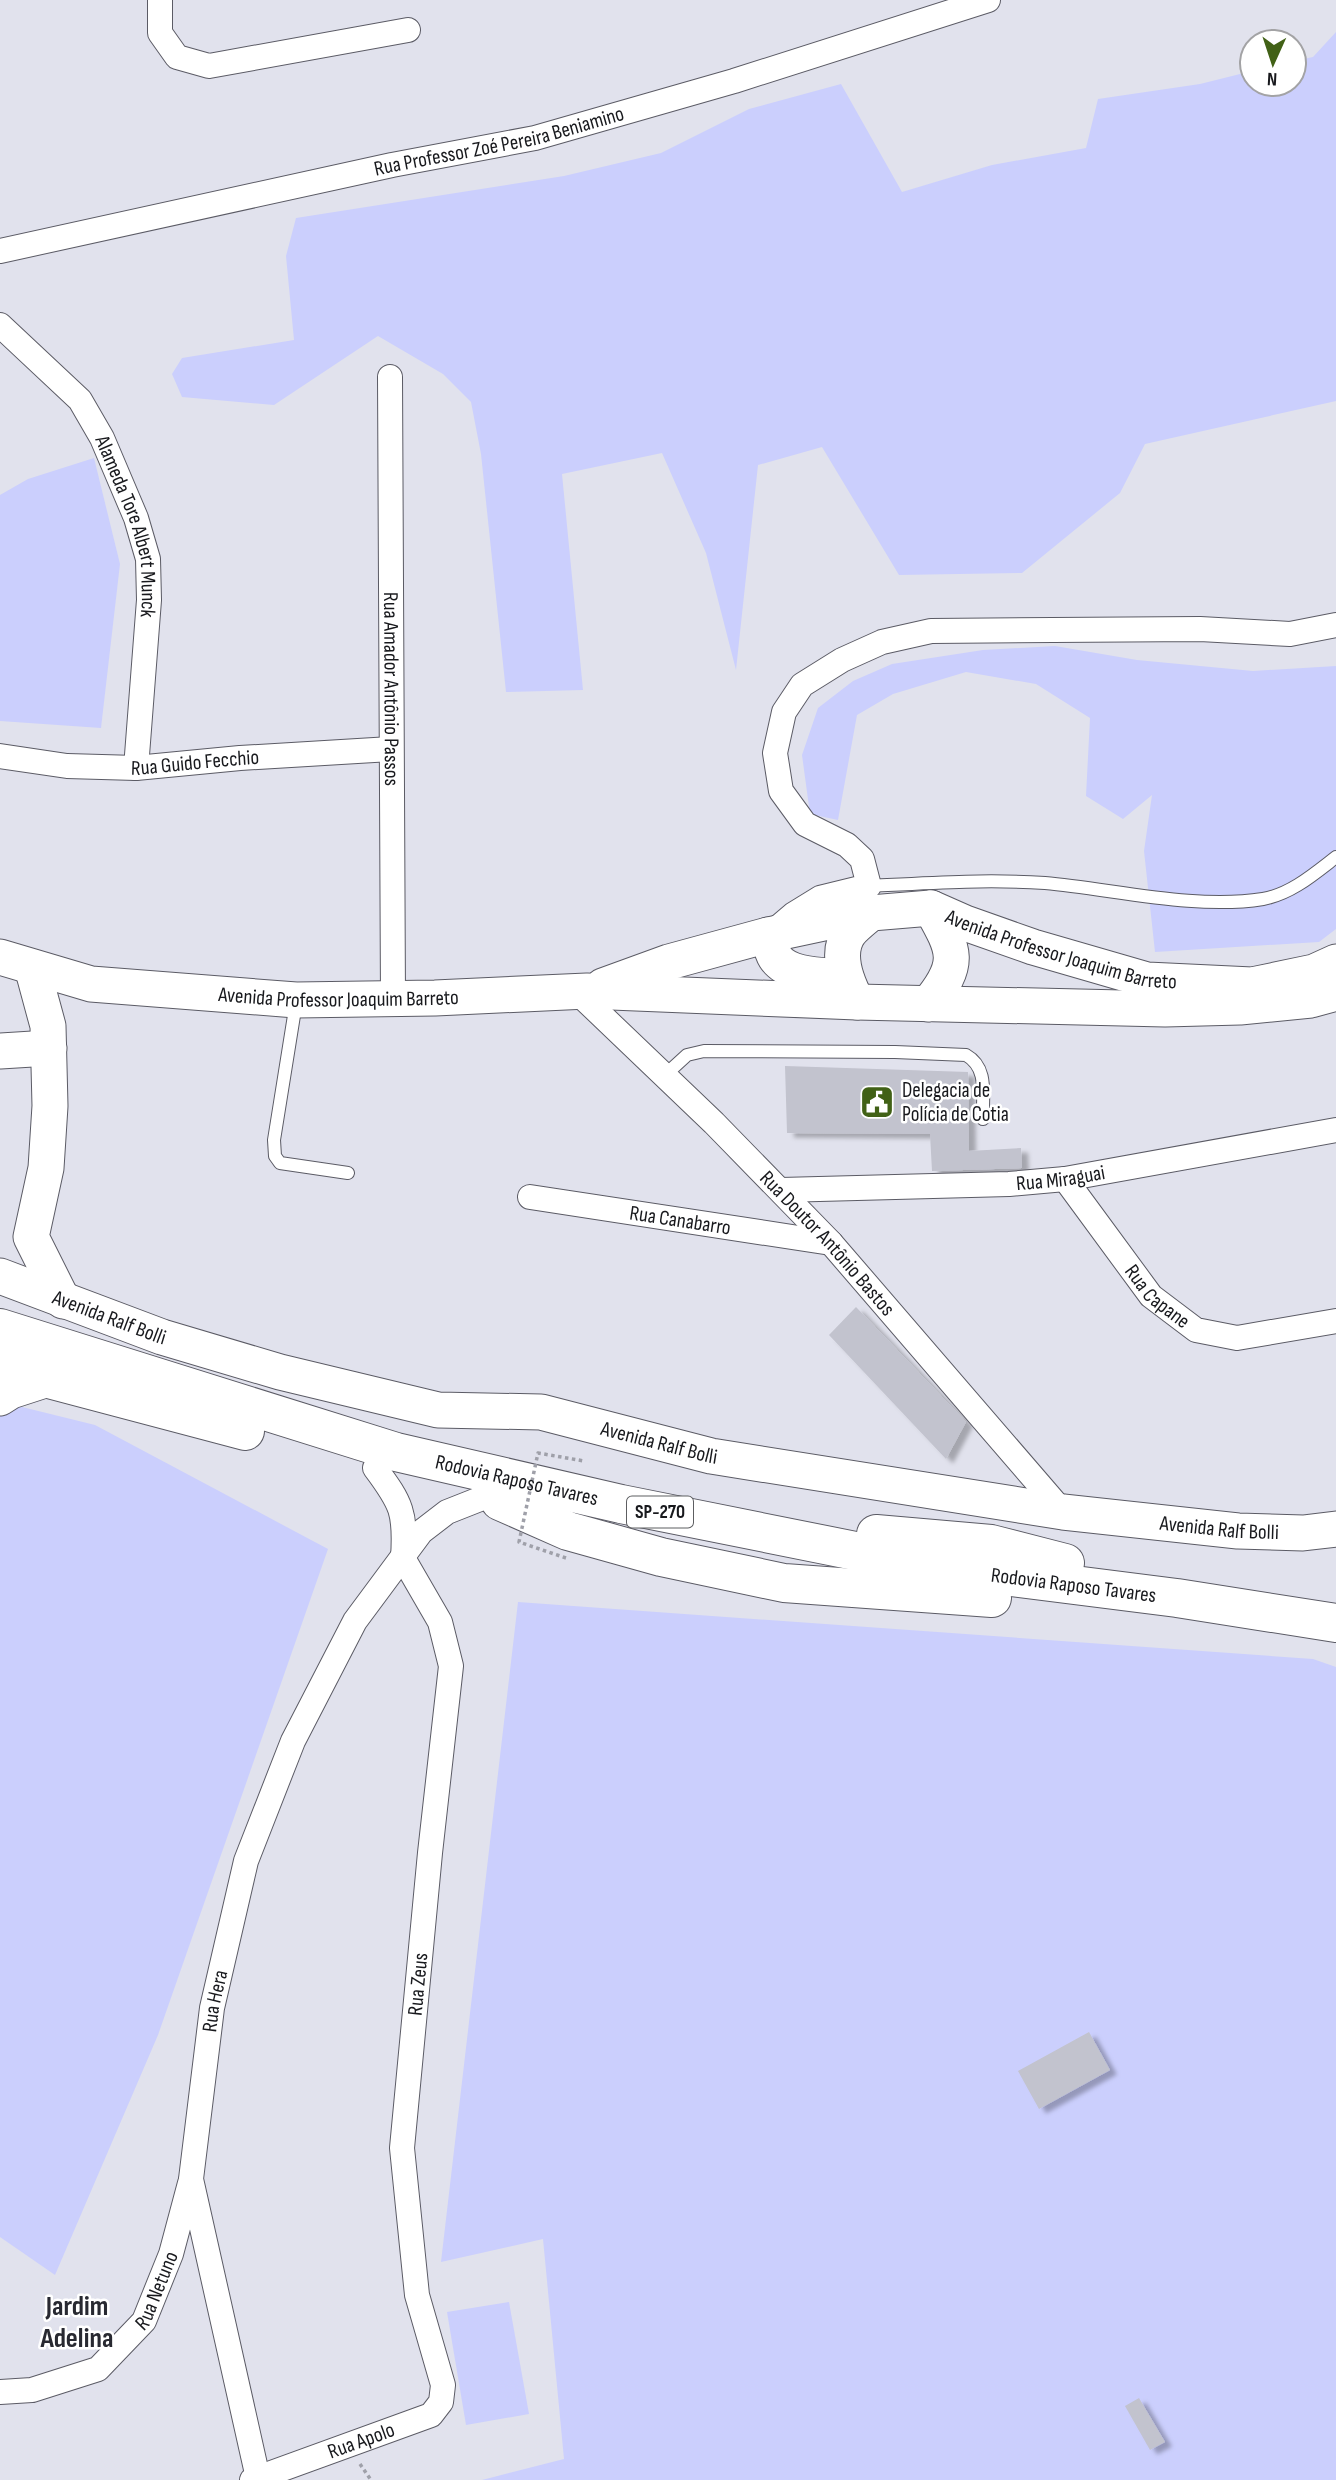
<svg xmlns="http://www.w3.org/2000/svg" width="1336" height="2480" font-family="'Sofia Sans Condensed',sans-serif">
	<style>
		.green { fill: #cbcffd }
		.building { fill: #c2c3ce; filter: url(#shadow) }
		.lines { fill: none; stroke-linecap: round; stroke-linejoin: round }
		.lane-casing { stroke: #5b5b65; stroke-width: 14 }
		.street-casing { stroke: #5b5b65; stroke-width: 26 }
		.secondary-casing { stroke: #5b5b65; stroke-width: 37 }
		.highway-casing { stroke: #5b5b65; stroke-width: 40 }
		.path { stroke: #9fa0a9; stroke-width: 3.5; stroke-dasharray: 3.5 3.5; stroke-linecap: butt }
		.lane { stroke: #fff; stroke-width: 12 }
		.street { stroke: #fff; stroke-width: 24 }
		.secondary { stroke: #fff; stroke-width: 35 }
		.highway { stroke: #fff; stroke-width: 38 }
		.path-bridge { stroke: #9fa0a9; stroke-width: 3.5; stroke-dasharray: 3.5 3.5; stroke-linecap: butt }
		.labels { text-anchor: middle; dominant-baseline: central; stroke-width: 5; stroke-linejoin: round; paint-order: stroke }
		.shield { fill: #fff; stroke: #5d5e61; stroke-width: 2 }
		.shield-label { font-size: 19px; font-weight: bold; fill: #18191d }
		.street-label { font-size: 21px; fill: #18191d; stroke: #fff }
		.poi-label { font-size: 21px; fill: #18191d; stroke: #fff; text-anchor: start }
		.district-label { font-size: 28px; font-weight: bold; fill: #282931; stroke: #fff }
	</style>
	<defs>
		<filter id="shadow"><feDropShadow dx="7" dy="4.5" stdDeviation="2" flood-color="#0004"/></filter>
	</defs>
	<rect width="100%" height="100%" fill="#e1e2ed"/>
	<!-- green -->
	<g class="green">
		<polygon points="1336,32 1336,401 1145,444 1120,493 1022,573 899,575 822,447 758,465 736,670 706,553 662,453 562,474 583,690 506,692 481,454 471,402 443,374 378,336 274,405 182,397 172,374 182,358 294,340 286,256 296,218 564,176 661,153 749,109 841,84 902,192 992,165 1086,148 1098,99 1200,84 1252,71 1252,84 1294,84 1294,61 1313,57"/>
		<polygon points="94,458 120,564 101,728 0,721 0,495 28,479"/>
		<polygon points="1055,646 1137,660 1253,671 1336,666 1336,929 1319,942 1155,952 1144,851 1152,795 1123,819 1086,796 1090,718 1036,684 966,672 893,694 857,715 838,820 810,814 802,755 818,708 853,681 892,664 983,650"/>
		<polygon points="14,1405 95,1425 328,1549 158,2035 55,2275 0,2237 0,1414"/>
		<polygon points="518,1602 1313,1659 1336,1667 1336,2480 482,2480 564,2459 543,2239 441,2262"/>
		<polygon points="509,2302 529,2414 466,2425 447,2312"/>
	</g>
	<!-- building -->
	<g class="building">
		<polygon points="785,1066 968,1072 969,1151 1021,1148 1022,1168 932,1171 930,1134 787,1133"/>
		<polygon points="856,1307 966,1422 946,1459 829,1335"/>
		<polygon points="1089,2032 1110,2070 1039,2109 1018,2071"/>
		<polygon points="1139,2398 1165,2442 1150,2450 1125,2406"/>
	</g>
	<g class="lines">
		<!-- lane casing -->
		<g class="lane-casing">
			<g id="lane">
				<path d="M869 886C927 883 986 879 1045 883 1113 889 1195 910 1263 899 1291 894 1314 874 1336 857"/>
				<polyline points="296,1003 274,1140 275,1156 280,1163 348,1173"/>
				<path d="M664 1076 687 1055 704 1051 895 1052 966 1055C989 1068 982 1095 983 1119"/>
			</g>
		</g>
		<!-- street casing -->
		<g class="street-casing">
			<g id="street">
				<polyline points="160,0 160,33 177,57 209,66 408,30"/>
				<path id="s1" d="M0 251 392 165 535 138 734 81 988 0"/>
				<path id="s2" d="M0 325 80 400 102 438 136 518 148 559 149 600 136 768"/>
				<path id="s3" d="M390 377 393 999"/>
				<path id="s4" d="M0 756 67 766 136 768 240 758 391 749"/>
				<polyline points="774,931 794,914 820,898 869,886 862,859 847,845 805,824 781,791 775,753 784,712 802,685 842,660 882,642 931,631 1200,629 1290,634 1336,625"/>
				<path id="s5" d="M577 992 714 1123 831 1243 1063 1512"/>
				<path id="s6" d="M1065 1179 1151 1296 1196 1330 1237 1338 1336 1321"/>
				<path id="s7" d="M781 1190 1009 1184 1065 1179 1336 1130"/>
				<path id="s8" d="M530 1197 831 1243"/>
				<path d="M375 1468C402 1504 406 1513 403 1558"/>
				<path id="s9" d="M0 2392 32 2390 98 2369 144 2321 171 2254 190 2183"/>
				<path id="s10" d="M258 2478 191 2179 212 2008 246 1861 293 1741 355 1621 421 1532 447 1512 485 1497"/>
				<path id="s11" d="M252 2480 431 2415 441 2402 443 2385 417 2295 402 2148 430 1853 451 1666 440 1622 403 1558"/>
			</g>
		</g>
		<!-- secondary casing -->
		<g class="secondary-casing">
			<g id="secondary">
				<path d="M768 935C770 941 771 951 775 957 788 977 824 975 845 977"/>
				<path id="s12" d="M0 957 91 984 296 1000 435 998 587 991 857 1002 1165 1009 1240 1007 1311 1000 1336 993"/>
				<polyline points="32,967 48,1026 50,1106 46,1168 31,1237 63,1301"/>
				<path id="s13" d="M603 986 669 962 768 935 871 913 931 908 965 923 1033 947 1147 980 1252 985 1314 972 1336 962"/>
				<path d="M857 1002C847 983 834 953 850 932 856 925 864 919 871 913"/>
				<path d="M928 1004C962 963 955 951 931 908"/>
				<polyline points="0,1051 49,1048"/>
				<path id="s14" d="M0 1276 162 1337 280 1372 438 1410 541 1412 711 1456 1063 1512 1238 1531 1303 1533 1336 1529"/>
				<polyline points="0,1398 11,1391 48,1379"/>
			</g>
		</g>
		<!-- highway casing -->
		<g class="highway-casing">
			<g id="highway">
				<path id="s15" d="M0 1328 396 1452 621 1504 940 1568 1177 1598 1336 1623"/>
				<polyline points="0,1366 245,1431"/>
				<polyline points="500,1501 568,1531 661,1557 784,1583 992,1598"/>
				<polyline points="876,1534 991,1544 1065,1563"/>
			</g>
		</g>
		<!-- path -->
		<polyline class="path" points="360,2464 371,2480"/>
		<!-- lane -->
		<use href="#lane" class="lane"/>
		<!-- street -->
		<use href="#street" class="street"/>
		<!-- secondary -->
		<use href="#secondary" class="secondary"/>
		<!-- highway -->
		<use href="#highway" class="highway"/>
		<!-- path-bridge -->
		<polyline class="path-bridge" points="566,1558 519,1542 538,1453 584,1461"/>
	</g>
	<!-- icons -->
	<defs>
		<g id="civic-square" transform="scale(1.75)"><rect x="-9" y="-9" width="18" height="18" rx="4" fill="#416116" stroke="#fff"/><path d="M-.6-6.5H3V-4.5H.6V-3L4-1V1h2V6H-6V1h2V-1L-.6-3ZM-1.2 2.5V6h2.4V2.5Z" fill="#fff"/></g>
	</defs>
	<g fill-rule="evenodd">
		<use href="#civic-square" x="877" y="1102"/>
	</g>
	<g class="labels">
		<!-- shield labels -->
		<rect class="shield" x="627" y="1496.5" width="66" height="31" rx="5"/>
		<g class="shield-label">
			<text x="660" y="1512">SP-270</text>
		</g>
		<!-- street labels -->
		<g class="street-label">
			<text stroke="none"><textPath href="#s1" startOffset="511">Rua Professor Zoé Pereira Beniamino</textPath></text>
			<text stroke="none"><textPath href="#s2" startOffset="247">Alameda Tore Albert Munck</textPath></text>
			<text stroke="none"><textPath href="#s3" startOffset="312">Rua Amador Antônio Passos</textPath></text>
			<text stroke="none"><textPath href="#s4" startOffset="196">Rua Guido Fecchio</textPath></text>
			<text stroke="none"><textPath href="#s13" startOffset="476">Avenida Professor Joaquim Barreto</textPath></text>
			<text stroke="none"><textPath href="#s12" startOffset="343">Avenida Professor Joaquim Barreto</textPath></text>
			<text stroke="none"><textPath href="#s7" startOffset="280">Rua Miraguai</textPath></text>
			<text stroke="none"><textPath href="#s8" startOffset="152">Rua Canabarro</textPath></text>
			<text stroke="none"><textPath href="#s5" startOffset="355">Rua Doutor Antônio Bastos</textPath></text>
			<text stroke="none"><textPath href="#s6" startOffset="150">Rua Capane</textPath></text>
			<text stroke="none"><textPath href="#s14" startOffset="117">Avenida Ralf Bolli</textPath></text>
			<text stroke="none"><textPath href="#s14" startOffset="684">Avenida Ralf Bolli</textPath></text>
			<text stroke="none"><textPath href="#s15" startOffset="539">Rodovia Raposo Tavares</textPath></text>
			<text stroke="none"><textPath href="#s14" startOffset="1251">Avenida Ralf Bolli</textPath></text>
			<text stroke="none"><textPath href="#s15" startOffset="1106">Rodovia Raposo Tavares</textPath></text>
			<text stroke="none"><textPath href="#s11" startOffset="630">Rua Zeus</textPath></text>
			<text stroke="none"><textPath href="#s10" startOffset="486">Rua Hera</textPath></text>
			<text stroke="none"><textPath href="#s9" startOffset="201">Rua Netuno</textPath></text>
			<text stroke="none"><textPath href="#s11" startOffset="116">Rua Apolo</textPath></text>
		</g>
		<!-- poi labels -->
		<g class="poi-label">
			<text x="902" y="1090">Delegacia de<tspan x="902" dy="24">Polícia de Cotia</tspan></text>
		</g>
		<!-- district labels -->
		<g class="district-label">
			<text x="77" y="2306">Jardim<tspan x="77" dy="32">Adelina</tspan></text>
		</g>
	</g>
	<!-- north arrow -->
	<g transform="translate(1273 63) rotate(183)"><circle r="33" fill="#ffffff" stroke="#a3a3a5" stroke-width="2"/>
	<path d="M0-5L12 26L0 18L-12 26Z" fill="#416116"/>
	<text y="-10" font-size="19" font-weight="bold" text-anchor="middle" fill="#18191d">N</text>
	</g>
</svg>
